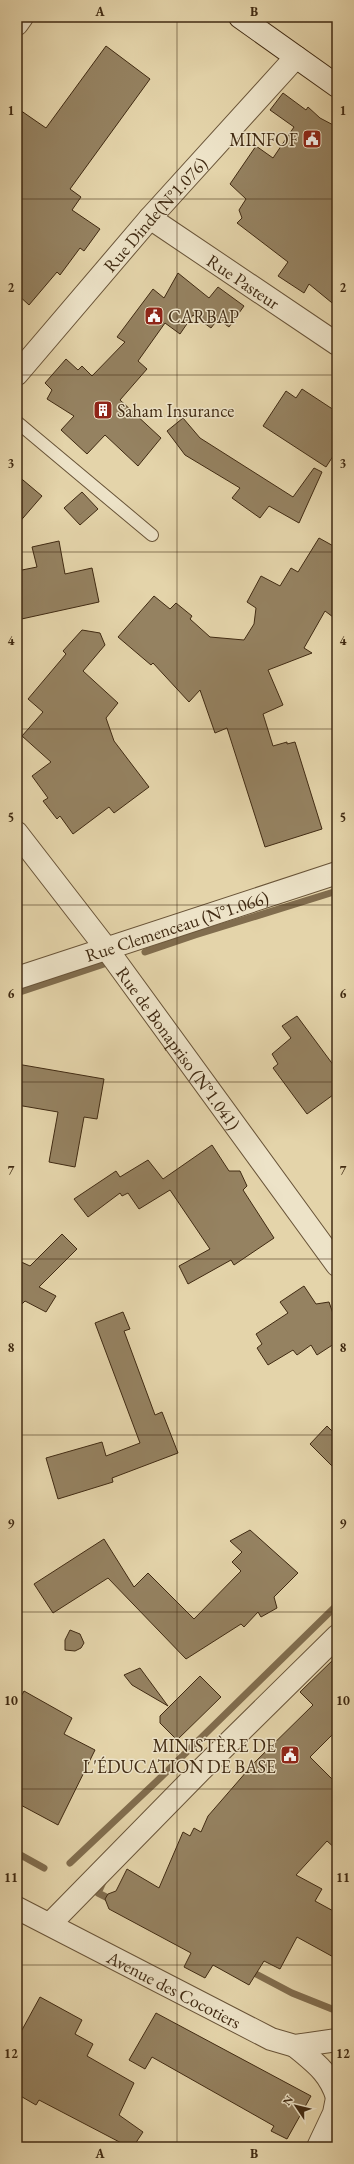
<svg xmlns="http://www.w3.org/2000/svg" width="354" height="2164" font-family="'EB Garamond',serif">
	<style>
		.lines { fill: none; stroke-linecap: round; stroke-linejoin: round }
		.stream { stroke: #816d4e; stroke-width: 7 }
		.building { fill: #958261; stroke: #402a12 }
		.lane-casing { stroke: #695438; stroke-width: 14 }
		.street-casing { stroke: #695438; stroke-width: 24 }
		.secondary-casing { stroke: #402a12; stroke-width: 24 }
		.lane { stroke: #ede3c8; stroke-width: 12 }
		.street { stroke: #ede3c8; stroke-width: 22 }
		.secondary { stroke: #ede3c8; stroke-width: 22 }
		.grid { fill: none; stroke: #402a12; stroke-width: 1; stroke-opacity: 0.55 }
		.labels { text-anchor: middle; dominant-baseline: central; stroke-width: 3; stroke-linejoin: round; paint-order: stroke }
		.poi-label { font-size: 18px; fill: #402a12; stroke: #ede3c8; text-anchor: end }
		.street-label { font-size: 18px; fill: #402a12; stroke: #ede3c8 }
		.neatline { fill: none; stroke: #402a12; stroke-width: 1.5 }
		.grid-label { font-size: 13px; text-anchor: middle; font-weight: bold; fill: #402a12 }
	</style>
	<rect width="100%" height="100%" fill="#e4d4aa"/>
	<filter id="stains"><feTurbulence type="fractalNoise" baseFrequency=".005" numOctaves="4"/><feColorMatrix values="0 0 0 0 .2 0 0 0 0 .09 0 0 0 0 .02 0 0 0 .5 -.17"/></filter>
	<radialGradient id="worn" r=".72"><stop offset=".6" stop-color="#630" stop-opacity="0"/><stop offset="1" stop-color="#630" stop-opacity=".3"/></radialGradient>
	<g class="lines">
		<!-- stream -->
		<g class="stream">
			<polyline points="145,952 195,935 337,891"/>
			<polyline points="17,993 110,962"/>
			<polyline points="17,1853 44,1868"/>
			<polyline points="70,1863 157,1781 337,1605"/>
			<polyline points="103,1882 98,1893 112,1900"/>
			<polyline points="256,1974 292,1993 337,2011"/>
		</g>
	</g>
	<!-- building -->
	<g class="building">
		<polygon points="106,46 150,79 70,189 81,197 72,210 100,229 84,251 80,248 60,275 57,272 29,305 17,294 17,108 46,128"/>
		<polygon points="283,93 306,110 308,107 320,118 337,127 337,307 309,284 304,293 278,276 288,262 237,223 242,218 239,210 246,199 230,184 256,146 273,158 294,127 270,110"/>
		<polygon points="178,273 209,298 218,287 244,306 229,327 218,319 211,328 193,315 180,334 165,323 138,361 147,369 120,400 161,438 138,466 105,435 87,454 61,430 74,416 47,399 52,390 45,383 66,359 78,370 82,366 92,376 125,342 117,337 153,289 164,298"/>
		<polygon points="302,389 337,412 337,450 326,467 263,426 286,391 296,398"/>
		<polygon points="183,418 200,438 293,497 314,468 322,472 299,523 269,506 260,518 232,498 240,488 185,455 167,431"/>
		<polygon points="17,475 42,496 17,525"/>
		<polygon points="82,492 98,509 80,525 64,508"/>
		<polygon points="319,538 337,548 337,620 325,611 304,648 312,653 268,670 283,705 263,714 273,746 287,742 287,744 295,742 322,829 265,847 227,728 215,733 200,690 189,702 153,663 151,665 118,637 154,596 170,609 176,603 192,616 190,619 210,637 244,640 254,624 256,608 247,602 261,576 280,586 291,568 298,572"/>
		<polygon points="59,541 65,574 92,568 99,602 17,620 17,571 37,567 32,547"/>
		<polygon points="82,630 100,633 105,645 83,671 118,703 106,718 114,741 149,787 114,813 109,807 73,834 60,816 57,819 43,801 48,798 32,776 51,762 22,736 43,712 28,699 66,654 63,651"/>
		<polygon points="297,1016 337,1070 337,1092 307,1114 273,1068 278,1064 272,1054 291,1038 282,1026"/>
		<polygon points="17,1064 104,1079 97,1119 84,1117 75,1167 49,1162 58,1112 17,1105"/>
		<polygon points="212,1145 229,1171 240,1171 247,1186 243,1190 274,1238 234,1265 231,1260 188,1284 179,1266 210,1249 170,1190 139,1209 128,1193 122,1196 120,1193 88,1217 74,1199 116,1171 120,1177 148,1160 163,1179"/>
		<polygon points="62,1234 77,1249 39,1287 56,1296 46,1312 25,1301 17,1309 17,1260 30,1266"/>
		<polygon points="304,1286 316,1304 329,1302 337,1325 337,1342 317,1355 311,1345 297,1355 293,1350 268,1365 257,1348 262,1344 256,1334 288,1313 280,1302"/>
		<polygon points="123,1312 130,1329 124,1331 155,1415 162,1412 178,1453 112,1478 113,1482 58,1499 46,1458 102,1442 106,1456 140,1443 95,1323"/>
		<polygon points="327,1426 337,1436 337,1471 310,1444"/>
		<polygon points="250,1530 298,1573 274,1597 277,1608 261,1617 258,1612 244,1627 241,1624 186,1659 108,1578 53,1613 34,1584 104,1539 134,1587 148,1573 194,1619 241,1571 232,1562 242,1552 230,1541"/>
		<polygon points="70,1630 80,1634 84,1643 81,1648 75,1651 65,1650 65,1640"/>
		<polygon points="337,1656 337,1730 310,1757 337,1784 337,1850 327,1841 296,1875 322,1889 315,1901 337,1913 337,1959 297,1937 280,1969 264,1961 249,1985 213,1965 205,1978 184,1967 191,1953 109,1909 105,1899 108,1894 116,1891 127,1869 159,1888 183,1832 190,1836 194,1828 201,1832 208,1816 254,1763 313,1705 300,1692"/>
		<polygon points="140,1668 168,1706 132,1685 124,1675"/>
		<polygon points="200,1676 221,1697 177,1740 160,1723 160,1716"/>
		<polygon points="24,1691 72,1718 64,1734 95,1750 58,1825 17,1803 17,1704"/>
		<polygon points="40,1997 82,2020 75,2034 93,2044 87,2056 134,2083 119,2115 143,2132 133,2147 129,2147 39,2100 36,2105 17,2094 17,2039"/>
		<polygon points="156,2013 311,2096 287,2139 271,2131 274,2126 152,2057 145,2069 129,2060"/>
	</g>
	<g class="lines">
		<!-- lane casing -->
		<g class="lane-casing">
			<polyline id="lane" points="17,422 152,535"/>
		</g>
		<!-- street casing -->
		<g class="street-casing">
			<g id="street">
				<polyline points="17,24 22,17"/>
				<path id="s1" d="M150 218 337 344"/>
				<path id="s2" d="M17 374 150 218 296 57"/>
				<path id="s3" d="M17 833 106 948 337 1265"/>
				<path id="s4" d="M17 978 337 873"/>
				<path id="s5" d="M17 1908 271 2039 295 2046 337 2040"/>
				<polyline points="50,1924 199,1772 337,1636"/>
				<path d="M295 2046C315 2063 329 2072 337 2097"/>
				<polyline points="318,2147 334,2113 337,2098"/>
			</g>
		</g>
		<!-- secondary casing -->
		<g class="secondary-casing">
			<polyline id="secondary" points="240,17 337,86"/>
		</g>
		<!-- lane -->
		<use href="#lane" class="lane"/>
		<!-- street -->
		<use href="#street" class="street"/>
		<!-- secondary -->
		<use href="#secondary" class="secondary"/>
	</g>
	<!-- grid -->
	<path class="grid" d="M177 17V2147M17 199H337M17 375H337M17 552H337M17 729H337M17 905H337M17 1082H337M17 1259H337M17 1435H337M17 1612H337M17 1789H337M17 1965H337"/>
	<!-- icons -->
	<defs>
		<g id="civic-square" transform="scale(1)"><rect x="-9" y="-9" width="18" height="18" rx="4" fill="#8f2418" stroke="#ede3c8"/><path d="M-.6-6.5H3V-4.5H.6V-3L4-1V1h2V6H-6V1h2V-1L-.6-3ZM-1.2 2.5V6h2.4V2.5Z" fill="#fff"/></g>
		<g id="building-square" transform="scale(1)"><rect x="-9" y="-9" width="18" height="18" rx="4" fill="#8f2418" stroke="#ede3c8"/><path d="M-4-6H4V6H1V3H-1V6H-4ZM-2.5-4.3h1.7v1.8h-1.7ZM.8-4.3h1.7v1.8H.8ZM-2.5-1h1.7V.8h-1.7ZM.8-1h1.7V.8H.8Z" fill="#fff"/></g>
	</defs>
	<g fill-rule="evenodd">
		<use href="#civic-square" x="312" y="139"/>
		<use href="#civic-square" x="154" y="316"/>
		<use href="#building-square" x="103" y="410"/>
		<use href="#civic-square" x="290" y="1755"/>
	</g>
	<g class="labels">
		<!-- poi labels -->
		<g class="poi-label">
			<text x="298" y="139">MINFOF</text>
			<text x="168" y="316" text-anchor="start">CARBAP</text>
			<text x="117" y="410" text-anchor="start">Saham Insurance</text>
			<text x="276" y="1745">MINISTÈRE DE<tspan x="276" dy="21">L'ÉDUCATION DE BASE</tspan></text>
		</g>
		<!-- street labels -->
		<g class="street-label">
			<text stroke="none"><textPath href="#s2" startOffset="211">Rue Dinde(N°1.076)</textPath></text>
			<text stroke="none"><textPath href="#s1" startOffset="113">Rue Pasteur</textPath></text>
			<text stroke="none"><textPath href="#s4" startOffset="168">Rue Clemenceau (N°1.066)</textPath></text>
			<text stroke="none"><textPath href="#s3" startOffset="269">Rue de Bonapriso (N°1.041)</textPath></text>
			<text stroke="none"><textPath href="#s5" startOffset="177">Avenue des Cocotiers</textPath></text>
		</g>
	</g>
	<!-- margin -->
	<rect width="354" height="2164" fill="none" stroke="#e4d4aa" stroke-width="44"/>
	<!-- north arrow -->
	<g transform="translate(296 2106) rotate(305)" stroke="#ede3c8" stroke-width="3" paint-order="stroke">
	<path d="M0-3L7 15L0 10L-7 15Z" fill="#402a12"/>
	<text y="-6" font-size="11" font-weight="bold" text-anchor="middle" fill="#402a12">N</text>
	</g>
	<rect x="22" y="22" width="310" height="2120" class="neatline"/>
	<g class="grid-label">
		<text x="100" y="16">A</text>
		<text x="254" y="16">B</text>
		<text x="11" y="115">1</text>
		<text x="343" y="115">1</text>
		<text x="11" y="292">2</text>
		<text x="343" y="292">2</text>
		<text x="11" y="468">3</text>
		<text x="343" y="468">3</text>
		<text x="11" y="645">4</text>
		<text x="343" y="645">4</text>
		<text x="11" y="822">5</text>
		<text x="343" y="822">5</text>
		<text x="11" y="998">6</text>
		<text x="343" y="998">6</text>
		<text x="11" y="1175">7</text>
		<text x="343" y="1175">7</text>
		<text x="11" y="1352">8</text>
		<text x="343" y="1352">8</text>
		<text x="11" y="1528">9</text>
		<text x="343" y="1528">9</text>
		<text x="11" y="1705">10</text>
		<text x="343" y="1705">10</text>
		<text x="11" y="1882">11</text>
		<text x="343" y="1882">11</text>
		<text x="11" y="2058">12</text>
		<text x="343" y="2058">12</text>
		<text x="100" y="2158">A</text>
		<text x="254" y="2158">B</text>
	</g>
	<rect width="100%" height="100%" filter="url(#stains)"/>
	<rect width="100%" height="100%" fill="url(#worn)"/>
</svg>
